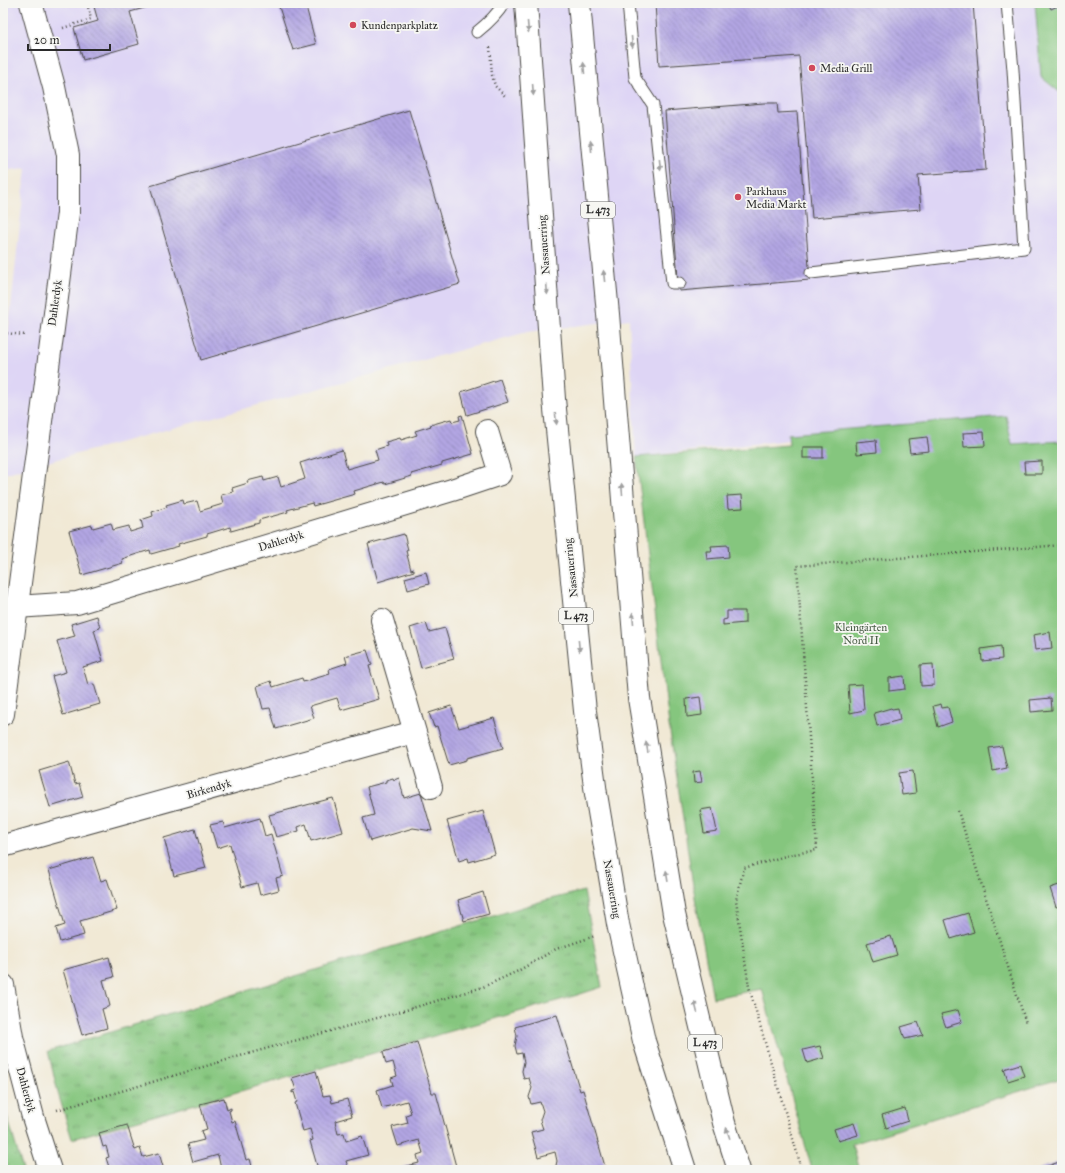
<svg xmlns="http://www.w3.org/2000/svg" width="1065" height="1173" font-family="'IM FELL Great Primer',serif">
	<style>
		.built { fill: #ded5f5 }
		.grass { fill: url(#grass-tufts); stroke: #587854 }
		.garden { fill: #85c67e; stroke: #587854 }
		.building { fill: url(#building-back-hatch) }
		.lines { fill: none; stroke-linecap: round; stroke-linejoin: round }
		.lane-casing { stroke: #494844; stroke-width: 13 }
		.street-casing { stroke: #494844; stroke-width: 24 }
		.primary-casing { stroke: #494844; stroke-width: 24 }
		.path { stroke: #494844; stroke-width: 2.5; stroke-dasharray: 1 3; stroke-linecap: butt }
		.lane { stroke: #fff; stroke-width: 11 }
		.street { stroke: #fff; stroke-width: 22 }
		.primary { stroke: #fff; stroke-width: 22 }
		.oneway { fill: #a0a0a0 }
		.poi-dot { fill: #d1495b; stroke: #f6f6f2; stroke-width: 1.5 }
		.labels { text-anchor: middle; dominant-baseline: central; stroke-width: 3.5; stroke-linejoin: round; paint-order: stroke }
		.shield { fill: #f6f6f2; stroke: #686867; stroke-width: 1 }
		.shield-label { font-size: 10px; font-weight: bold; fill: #2b2b2b }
		.poi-label { font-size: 11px; fill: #2b2b2b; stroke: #f6f6f2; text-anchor: start }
		.street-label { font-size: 11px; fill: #2b2b2b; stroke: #f6f6f2 }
		.park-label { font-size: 11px; fill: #465a44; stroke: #f6f6f2 }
	</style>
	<defs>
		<pattern id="grass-tufts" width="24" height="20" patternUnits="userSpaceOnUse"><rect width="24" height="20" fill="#85c67e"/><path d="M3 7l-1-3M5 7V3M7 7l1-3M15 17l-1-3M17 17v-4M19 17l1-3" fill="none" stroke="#6da167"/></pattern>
		<pattern id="building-back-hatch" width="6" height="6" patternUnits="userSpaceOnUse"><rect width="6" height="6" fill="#b2a6e3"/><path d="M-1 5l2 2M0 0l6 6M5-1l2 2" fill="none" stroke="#9187b8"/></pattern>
	</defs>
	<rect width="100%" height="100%" fill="#f6f6f2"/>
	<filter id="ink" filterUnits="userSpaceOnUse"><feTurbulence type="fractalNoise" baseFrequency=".025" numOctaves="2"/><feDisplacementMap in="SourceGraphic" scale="8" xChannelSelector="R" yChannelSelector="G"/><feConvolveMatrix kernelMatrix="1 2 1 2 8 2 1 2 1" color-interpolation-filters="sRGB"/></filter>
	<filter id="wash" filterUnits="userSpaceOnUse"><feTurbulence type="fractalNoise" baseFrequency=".012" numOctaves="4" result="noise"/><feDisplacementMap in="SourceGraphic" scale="16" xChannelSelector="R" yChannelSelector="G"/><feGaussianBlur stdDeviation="0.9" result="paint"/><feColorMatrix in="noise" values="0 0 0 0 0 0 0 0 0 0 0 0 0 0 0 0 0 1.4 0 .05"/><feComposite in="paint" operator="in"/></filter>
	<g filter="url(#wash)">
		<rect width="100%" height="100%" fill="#f1e9d5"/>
		<!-- built -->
		<polygon class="built" points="3,3 1035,3 1041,77 1062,94 1062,441 1012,444 1005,416 636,457 629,319 527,332 3,474 3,382 26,168 3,171"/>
		<!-- grass -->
		<g class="grass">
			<polygon points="584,891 602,987 571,997 72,1139 58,1093 48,1051 546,900"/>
			<polygon points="3,1102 23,1170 3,1170"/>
		</g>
		<!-- garden -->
		<g class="garden">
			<polygon points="1035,3 1062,3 1062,94 1041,77"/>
			<polygon points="1006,416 1012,444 1062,441 1062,1078 852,1144 859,1170 812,1170 762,989 713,998 694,892 669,725 636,457 789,445 788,434"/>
		</g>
		<g id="blocks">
			<!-- building -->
			<g class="building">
				<polygon points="93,3 162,3 130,12 139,44 83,60 74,28 98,21"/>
				<polygon points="281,3 305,3 316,44 293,50 278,4"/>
				<polygon points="655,3 973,3 986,170 918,175 921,209 812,218 799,56 659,66"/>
				<polygon points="1048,3 1062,3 1062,4 1051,9"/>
				<polygon points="764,103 777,103 778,113 797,112 810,280 679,291 665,111"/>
				<polygon points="409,110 460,284 201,360 150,186"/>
				<polygon points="500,379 508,402 467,415 461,392"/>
				<polygon points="462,415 473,454 442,463 442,465 411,474 412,476 385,484 384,482 354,491 355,494 313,506 312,503 287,510 288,512 259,520 259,523 231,531 230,527 207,534 207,536 178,544 179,546 151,554 150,550 137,554 122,559 123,563 82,575 69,531 92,525 93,528 111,523 113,530 129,526 130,532 143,528 141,520 153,516 152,512 167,507 166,505 183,500 184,504 197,501 200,511 223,504 221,495 233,492 232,488 248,483 247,481 263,477 264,481 278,477 281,487 305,479 300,463 342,450 347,469 364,464 378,460 375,450 387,446 386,442 400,438 401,440 417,435 415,431 431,426 430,425 451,419 452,422 460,420 459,416"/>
				<polygon points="984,432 985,446 964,447 963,433"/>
				<polygon points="927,437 929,451 910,453 908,439"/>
				<polygon points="876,440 877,452 857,454 856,442"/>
				<rect x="803" y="447" width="20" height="11"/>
				<polygon points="1042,461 1042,474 1025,474 1024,462"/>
				<polygon points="742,495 743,508 728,509 727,496"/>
				<polygon points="404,534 408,550 406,551 411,570 414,569 414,571 378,582 368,544"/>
				<polygon points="728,545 729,557 707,559 706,551 712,551 711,546"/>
				<polygon points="426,572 429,584 408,590 405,578"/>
				<polygon points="727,611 745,611 745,623 723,625 723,620 727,619"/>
				<polygon points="97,616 100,628 94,630 103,661 83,667 88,685 94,684 100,704 63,715 52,676 66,672 57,641 75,636 71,624"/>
				<polygon points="426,623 429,632 445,628 454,659 421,668 410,628"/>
				<polygon points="1050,632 1052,648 1035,650 1033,635"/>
				<polygon points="1001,646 1002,659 982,661 981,649"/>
				<polygon points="367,650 372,665 369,666 379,699 341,710 337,698 310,706 314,718 276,729 270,708 263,709 257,686 271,681 273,687 302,678 303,682 330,674 329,669 347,663 345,656"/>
				<polygon points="933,664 934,685 921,686 920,665"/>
				<polygon points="904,676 905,689 889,691 889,678"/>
				<polygon points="862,684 864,710 850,713 848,685"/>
				<polygon points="700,697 702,715 687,717 686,699"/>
				<polygon points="1051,698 1052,710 1031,712 1030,700"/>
				<polygon points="941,704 942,708 948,707 952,722 938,727 933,706"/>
				<polygon points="451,706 459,728 494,718 503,748 467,758 467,760 449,765 437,726 434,727 429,713"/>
				<polygon points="891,708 892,709 898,708 900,720 877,726 874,713"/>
				<polygon points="1002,746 1007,768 993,771 989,748"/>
				<polygon points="69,762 75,784 79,783 83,797 50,807 39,771"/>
				<polygon points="700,771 702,782 694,783 693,772"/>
				<polygon points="913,771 916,793 902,795 899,773"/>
				<polygon points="393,778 394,780 399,778 404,798 421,793 432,831 413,828 370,841 363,818 374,815 367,787 386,782 386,780"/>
				<polygon points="333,798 343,832 311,841 306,824 298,827 299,831 276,837 269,815"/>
				<polygon points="712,808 717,831 704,833 700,810"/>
				<polygon points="483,811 495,854 469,862 468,858 459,861 447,821"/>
				<polygon points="260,818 265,836 271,834 283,876 276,878 279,890 260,895 257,883 242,887 230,844 217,848 210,825 223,822 225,828"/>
				<polygon points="195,829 206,868 174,876 164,838"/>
				<polygon points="93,857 101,881 107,879 117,910 80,921 84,935 60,942 56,928 65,925 49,870"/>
				<polygon points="1062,884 1062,905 1056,907 1050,888"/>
				<polygon points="483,892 489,914 464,921 458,900"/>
				<polygon points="968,913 974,932 951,939 945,920"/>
				<polygon points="891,936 897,955 873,962 867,943"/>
				<polygon points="109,957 114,977 103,980 110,1006 102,1009 107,1028 82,1035 63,970"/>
				<polygon points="958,1010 962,1022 946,1027 941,1014"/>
				<polygon points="557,1015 580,1091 583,1090 606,1170 555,1170 557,1161 555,1152 538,1157 531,1132 543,1129 540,1120 543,1111 540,1102 531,1104 529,1097 532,1088 529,1078 524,1079 522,1071 524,1062 522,1053 517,1054 515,1046 517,1036 515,1027"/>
				<polygon points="918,1022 923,1035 905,1039 901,1027"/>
				<polygon points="417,1042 432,1093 436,1093 457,1170 404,1170 403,1167 419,1163 417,1155 423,1153 419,1140 398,1146 392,1127 408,1123 406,1115 411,1113 407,1101 382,1108 377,1090 393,1085 391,1078 397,1076 393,1062 386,1064 383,1052"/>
				<polygon points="820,1046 824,1058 807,1063 803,1050"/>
				<polygon points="1020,1064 1024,1076 1008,1081 1004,1069"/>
				<polygon points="316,1071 323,1096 330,1095 332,1103 347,1099 352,1116 335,1121 338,1134 344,1133 346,1141 362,1136 368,1155 346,1161 349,1170 322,1170 321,1168 318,1169 310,1141 313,1140 310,1129 303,1131 295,1103 297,1102 294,1092 292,1093 292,1091 296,1090 292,1078"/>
				<polygon points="224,1098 227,1110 231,1108 231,1110 229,1111 232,1122 235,1121 246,1160 250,1159 253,1170 218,1170 221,1169 218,1155 193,1162 188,1144 204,1140 201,1131 207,1129 200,1104"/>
				<polygon points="905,1108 908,1121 886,1128 882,1115"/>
				<polygon points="854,1123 858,1135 838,1141 834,1129"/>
				<polygon points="127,1125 135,1150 140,1148 143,1157 159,1153 164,1170 110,1170 106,1158 109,1157 106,1146 103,1147 99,1133"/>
				<polygon points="1062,1161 1062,1170 1036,1170"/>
			</g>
		</g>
	</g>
	<g filter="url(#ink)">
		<use href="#blocks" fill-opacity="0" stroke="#494844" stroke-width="1"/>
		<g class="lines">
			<!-- lane casing -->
			<g class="lane-casing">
				<g id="lane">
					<polyline points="628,3 635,78 653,105 672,283 680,283"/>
					<path d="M477 32C487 24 497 15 504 3"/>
					<polyline points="811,273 1024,248 1013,70 1007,3"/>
				</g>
			</g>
			<!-- street casing -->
			<g class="street-casing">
				<g id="street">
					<polyline points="16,607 77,603 452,490 500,474 487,431"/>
					<polyline points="382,620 431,787"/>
					<polyline points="3,714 68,213 68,155 54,87 31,3"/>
					<polyline points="3,846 414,732"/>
					<polyline points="3,985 12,1037 33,1117 50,1170"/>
				</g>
			</g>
			<!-- primary casing -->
			<g class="primary-casing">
				<g id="primary">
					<polyline points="526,3 554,399 585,711 596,794 618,924 644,1041 685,1170"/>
					<polyline points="579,3 608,314 639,698 674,914 724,1123 739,1170"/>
				</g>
			</g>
			<!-- path -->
			<g class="path">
				<polyline points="63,28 91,19 87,3"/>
				<polyline points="490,47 492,75 495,86 506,97"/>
				<polyline points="3,333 26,335"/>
				<polyline points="958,811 1026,1023"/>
				<polyline points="57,1110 247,1054 406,1010 483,987 518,971 556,949 595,936"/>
				<polyline points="802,1170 749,987 736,900 744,868 789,855 817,850 797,566 1062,545"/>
			</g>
			<!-- lane -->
			<use href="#lane" class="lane"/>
			<!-- street -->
			<use href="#street" class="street"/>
			<!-- primary -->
			<use href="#primary" class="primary"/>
		</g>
		<!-- one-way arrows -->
		<defs><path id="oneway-solid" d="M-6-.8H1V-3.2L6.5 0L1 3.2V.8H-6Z"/></defs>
		<g class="oneway">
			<use href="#oneway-solid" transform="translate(528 27) rotate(85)"/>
			<use href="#oneway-solid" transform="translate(632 42) rotate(85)"/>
			<use href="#oneway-solid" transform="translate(584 68) rotate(-95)"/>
			<use href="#oneway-solid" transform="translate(533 90) rotate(86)"/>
			<use href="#oneway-solid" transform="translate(591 146) rotate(-96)"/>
			<use href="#oneway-solid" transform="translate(660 165) rotate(84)"/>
			<use href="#oneway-solid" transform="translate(604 276) rotate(-96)"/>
			<use href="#oneway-solid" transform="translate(547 289) rotate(86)"/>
			<use href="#oneway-solid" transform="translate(556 419) rotate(84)"/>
			<use href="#oneway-solid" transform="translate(622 489) rotate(-95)"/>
			<use href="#oneway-solid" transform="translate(633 618) rotate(-95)"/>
			<use href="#oneway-solid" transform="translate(579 646) rotate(84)"/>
			<use href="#oneway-solid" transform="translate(647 747) rotate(-99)"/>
			<use href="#oneway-solid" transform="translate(667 876) rotate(-99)"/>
			<use href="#oneway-solid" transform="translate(696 1007) rotate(-104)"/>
			<use href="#oneway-solid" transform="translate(728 1133) rotate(-108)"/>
		</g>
	</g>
	<!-- markers -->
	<g class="poi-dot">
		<circle cx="353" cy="25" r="4"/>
		<circle cx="812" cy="68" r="4"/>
		<circle cx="738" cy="197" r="4"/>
	</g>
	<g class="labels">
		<!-- shield labels -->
		<g class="shield">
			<rect x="581" y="202" width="34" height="16" rx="3"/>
			<rect x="559" y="608" width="34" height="16" rx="3"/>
			<rect x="688" y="1035" width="34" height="16" rx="3"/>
		</g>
		<g class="shield-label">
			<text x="598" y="210">L 473</text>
			<text x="576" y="616">L 473</text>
			<text x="705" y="1043">L 473</text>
		</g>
		<!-- poi labels -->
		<g class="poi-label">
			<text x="361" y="25">Kundenparkplatz</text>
			<text x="820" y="68">Media Grill</text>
			<text x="746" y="191">Parkhaus<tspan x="746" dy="13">Media Markt</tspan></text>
		</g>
		<!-- street labels -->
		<g class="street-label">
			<text transform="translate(544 245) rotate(-94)">Nassauerring</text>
			<text transform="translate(55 303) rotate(-82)">Dahlerdyk</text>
			<text transform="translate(281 541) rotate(-17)">Dahlerdyk</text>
			<text transform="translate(571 568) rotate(-96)">Nassauerring</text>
			<text transform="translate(209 789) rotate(-16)">Birkendyk</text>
			<text transform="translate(612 889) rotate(80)">Nassauerring</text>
			<text transform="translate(26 1090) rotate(75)">Dahlerdyk</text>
		</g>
		<!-- park labels -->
		<g class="park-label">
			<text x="861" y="627">Kleingärten<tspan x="861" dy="13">Nord II</tspan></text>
		</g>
	</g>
	<!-- margin -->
	<rect width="1065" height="1173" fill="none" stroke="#f6f6f2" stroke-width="16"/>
	<!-- scale -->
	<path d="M28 44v6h82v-6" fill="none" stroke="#2b2b2b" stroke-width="2"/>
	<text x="34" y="44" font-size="12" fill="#2b2b2b" stroke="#f6f6f2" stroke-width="3" paint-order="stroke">20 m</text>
</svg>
